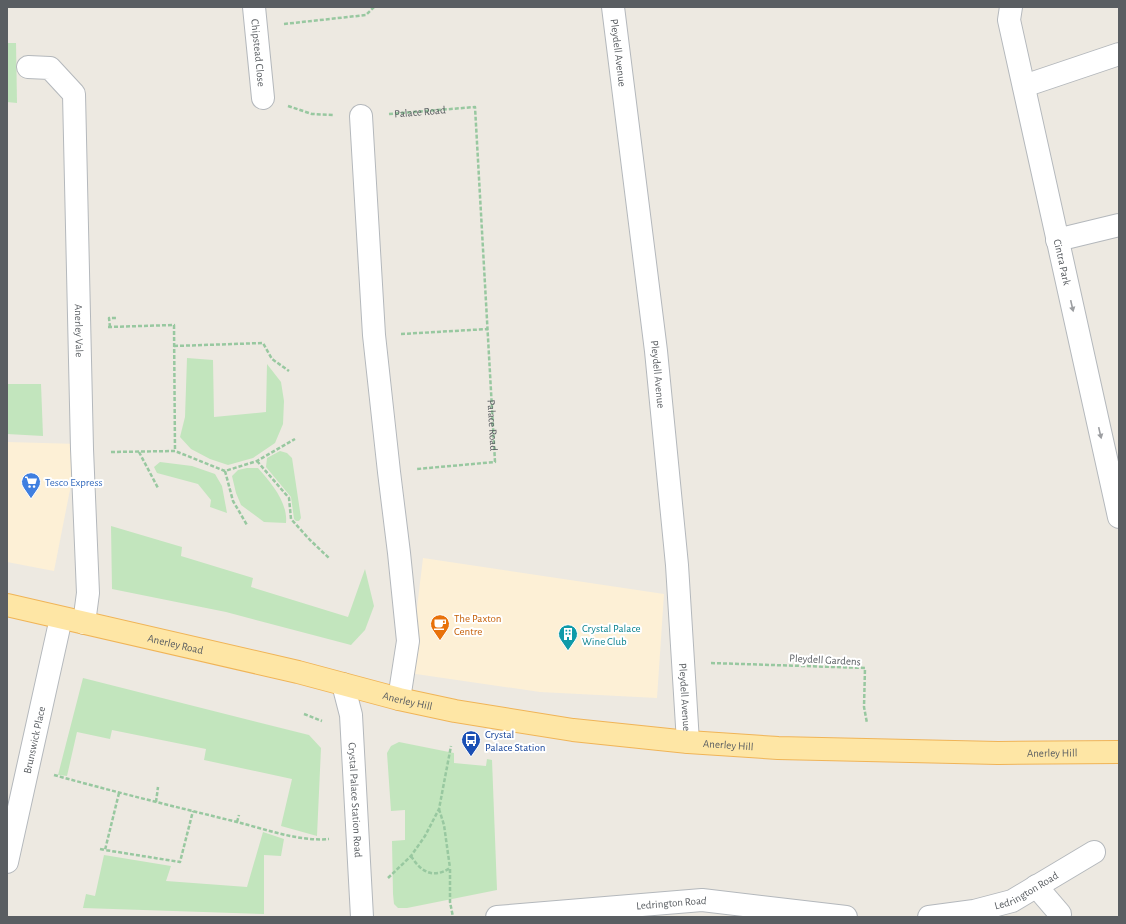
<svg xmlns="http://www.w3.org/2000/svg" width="1126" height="924" font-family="'Alegreya Sans',sans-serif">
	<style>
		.commercial { fill: #fdf0d6 }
		.green { fill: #c2e5bd }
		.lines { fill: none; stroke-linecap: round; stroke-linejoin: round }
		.minor-casing { stroke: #b4b8bc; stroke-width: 24 }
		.major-casing { stroke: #f0b457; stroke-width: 24 }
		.path { stroke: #98c8a0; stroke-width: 2.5; stroke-dasharray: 4 2; stroke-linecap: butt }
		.minor { stroke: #fff; stroke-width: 22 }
		.major { stroke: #fee6a5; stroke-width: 22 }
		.oneway { fill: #9c9ea1 }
		.labels { text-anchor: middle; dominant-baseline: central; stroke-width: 4; stroke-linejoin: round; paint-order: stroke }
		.street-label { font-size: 11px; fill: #5a5e62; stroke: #fff }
		.shop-label { font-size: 11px; fill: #366cbe; stroke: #fff; text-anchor: start }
		.food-label { font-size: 11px; fill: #c56008; stroke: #fff; text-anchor: start }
		.culture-label { font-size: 11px; fill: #0d838f; stroke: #fff; text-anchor: start }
		.transit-label { font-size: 11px; fill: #164399; stroke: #fff; text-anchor: start }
	</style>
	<rect width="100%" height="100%" fill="#ede9e1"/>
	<!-- commercial -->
	<g class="commercial">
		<polygon points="7,442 79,444 54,571 7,562"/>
		<polygon points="423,558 664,594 657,698 540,692 409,673"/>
	</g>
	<!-- green -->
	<g class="green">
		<polygon points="7,43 16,43 17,103 7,102"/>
		<polygon points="187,358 213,360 214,417 266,412 267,364 281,382 284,401 283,424 275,443 253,458 228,465 210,459 191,449 180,437 185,417"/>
		<polygon points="7,384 41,384 43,436 7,434"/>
		<polygon points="280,451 287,453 292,458 301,518 299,521 296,521 294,519 291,497 266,467 267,458"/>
		<polygon points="160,462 192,466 215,474 222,486 227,513 210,507 211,500 198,484 157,473 154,467"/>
		<path d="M247 468H258C271 483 288 502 286 523L264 522 241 505 236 493 232 476 238 470Z"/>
		<polygon points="111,526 182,547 181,556 253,578 251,587 348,617 365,569 374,606 365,630 351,645 226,612 112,589"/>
		<polygon points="83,678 309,735 321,748 317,836 281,826 292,779 204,760 206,749 112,730 110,739 77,732 67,776 58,775"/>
		<polygon points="399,742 454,753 454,763 486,766 487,759 492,760 497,890 407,908 398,908 394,904 393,894 392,841 405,840 405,810 391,811 387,753 391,746"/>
		<polygon points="263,832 284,839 281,856 264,855 264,914 83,908 86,894 95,896 104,855 171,866 166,881 247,887"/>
	</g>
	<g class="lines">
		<!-- minor casing -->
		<g class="minor-casing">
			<g id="minor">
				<path id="s2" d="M254 7 263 98"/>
				<path id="s3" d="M613 7 656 351 677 565 688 742"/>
				<path id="s4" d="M1011 7 1009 20 1119 517"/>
				<path id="s5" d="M28 67 50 68 74 94 82 449 88 593 84 623"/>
				<polyline points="1024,86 1119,54"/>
				<polyline points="361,116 374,335 389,472 399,553 408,641 399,699"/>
				<polyline points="1057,240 1119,225"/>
				<path id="s6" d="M343 684 351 715 362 917"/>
				<path id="s7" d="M7 862 61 618"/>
				<polyline points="1036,886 1060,914"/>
				<path id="s8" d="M497 917 702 900 846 917"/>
				<path id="s9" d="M929 917 974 911 1012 901 1094 852"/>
			</g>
		</g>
		<!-- major casing -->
		<g class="major-casing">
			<g id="major">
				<path id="s10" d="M7 605 298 672 399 699 455 711 573 730 688 742 778 748 998 753 1119 752"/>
			</g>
		</g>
		<!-- path -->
		<g class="path">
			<polyline points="284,24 366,15 374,7"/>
			<polyline points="288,106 312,114 334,115"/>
			<path id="s1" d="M389 114 475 107 495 462 417 469"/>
			<polyline points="108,327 174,325 175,451"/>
			<polyline points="110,327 109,318 116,318"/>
			<polyline points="401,334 488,329"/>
			<polyline points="174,346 263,343 272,359 289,371"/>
			<polyline points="111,452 175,451 225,471 257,461 295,439"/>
			<polyline points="139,452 158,488"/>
			<polyline points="257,461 289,498 291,519 310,540 330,559"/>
			<polyline points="225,471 233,501 247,525"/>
			<polyline points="711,663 865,668 864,707 867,723"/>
			<polyline points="304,714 322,721"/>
			<path d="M54 775C115 792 176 807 237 822 265 829 300 842 329 839"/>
			<polyline points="119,793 105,850 180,862 193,811"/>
			<polyline points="156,802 158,787"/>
			<polyline points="439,809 444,825 450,868"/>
			<polyline points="237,822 239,815"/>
			<polyline points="100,849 105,850"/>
			<path d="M411 856C421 872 433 879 450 868V902L453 917"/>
			<polyline points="388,878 411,856 425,836 439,809 451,746"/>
		</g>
		<!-- minor -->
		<use href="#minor" class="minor"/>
		<!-- major -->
		<use href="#major" class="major"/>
	</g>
	<!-- one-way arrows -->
	<defs><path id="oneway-solid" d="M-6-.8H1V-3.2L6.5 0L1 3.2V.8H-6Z"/></defs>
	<g class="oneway">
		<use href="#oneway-solid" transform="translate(1072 306) rotate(77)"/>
		<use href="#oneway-solid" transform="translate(1100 433) rotate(77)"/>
	</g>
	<!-- icons -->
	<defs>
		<g id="supermarket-pin" transform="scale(1)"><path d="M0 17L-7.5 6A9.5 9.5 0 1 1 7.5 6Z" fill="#3f7fe0" stroke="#fff"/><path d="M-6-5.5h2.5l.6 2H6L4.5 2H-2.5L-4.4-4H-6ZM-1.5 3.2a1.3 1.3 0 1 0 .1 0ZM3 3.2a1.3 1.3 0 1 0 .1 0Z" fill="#fff"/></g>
		<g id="cafe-pin" transform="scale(1)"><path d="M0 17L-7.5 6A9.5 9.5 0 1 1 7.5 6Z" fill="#e8710a" stroke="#fff"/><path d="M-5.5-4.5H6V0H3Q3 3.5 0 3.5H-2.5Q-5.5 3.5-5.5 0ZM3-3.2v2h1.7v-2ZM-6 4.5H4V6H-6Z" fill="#fff"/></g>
		<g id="building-pin" transform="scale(1)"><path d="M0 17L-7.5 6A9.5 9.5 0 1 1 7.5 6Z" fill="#0f9aa8" stroke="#fff"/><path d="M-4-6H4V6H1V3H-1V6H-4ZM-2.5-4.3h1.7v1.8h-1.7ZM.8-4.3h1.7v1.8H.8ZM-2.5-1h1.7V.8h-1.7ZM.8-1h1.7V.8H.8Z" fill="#fff"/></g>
		<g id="bus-pin" transform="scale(1)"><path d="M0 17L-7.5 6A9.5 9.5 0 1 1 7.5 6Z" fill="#1a4fb4" stroke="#fff"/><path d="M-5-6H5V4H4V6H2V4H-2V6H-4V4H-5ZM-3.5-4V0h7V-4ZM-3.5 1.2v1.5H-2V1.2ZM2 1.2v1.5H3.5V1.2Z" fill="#fff"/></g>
	</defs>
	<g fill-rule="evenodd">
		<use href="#supermarket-pin" x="31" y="482"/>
		<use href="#cafe-pin" x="440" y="624"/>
		<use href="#building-pin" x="568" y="634"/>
		<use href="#bus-pin" x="471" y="740"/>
	</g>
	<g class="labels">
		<!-- street labels -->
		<g class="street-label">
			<text stroke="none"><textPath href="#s3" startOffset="46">Pleydell Avenue</textPath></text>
			<text stroke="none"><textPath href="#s2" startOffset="46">Chipstead Close</textPath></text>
			<text stroke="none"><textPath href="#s1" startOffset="31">Palace Road</textPath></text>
			<text stroke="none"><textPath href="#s4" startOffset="261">Cintra Park</textPath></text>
			<text stroke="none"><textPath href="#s5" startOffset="294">Anerley Vale</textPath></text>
			<text stroke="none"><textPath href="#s3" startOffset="370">Pleydell Avenue</textPath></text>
			<text stroke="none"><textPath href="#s1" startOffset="405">Palace Road</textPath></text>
			<text stroke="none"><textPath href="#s10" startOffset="173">Anerley Road</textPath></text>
			<text transform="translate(825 660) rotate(3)">Pleydell Gardens</text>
			<text stroke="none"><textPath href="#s3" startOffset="694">Pleydell Avenue</textPath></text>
			<text stroke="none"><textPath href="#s10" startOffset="412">Anerley Hill</textPath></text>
			<text stroke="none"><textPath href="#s7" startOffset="125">Brunswick Place</textPath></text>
			<text stroke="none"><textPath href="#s10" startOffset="736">Anerley Hill</textPath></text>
			<text stroke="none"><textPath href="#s10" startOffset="1060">Anerley Hill</textPath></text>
			<text stroke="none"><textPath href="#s6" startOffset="117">Crystal Palace Station Road</textPath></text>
			<text stroke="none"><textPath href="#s9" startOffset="102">Ledrington Road</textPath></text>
			<text stroke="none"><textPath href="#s8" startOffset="175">Ledrington Road</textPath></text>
		</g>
		<!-- shop labels -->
		<g class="shop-label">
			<text x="45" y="482">Tesco Express</text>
		</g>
		<!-- food labels -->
		<g class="food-label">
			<text x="454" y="618">The Paxton<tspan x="454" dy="13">Centre</tspan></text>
		</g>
		<!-- culture labels -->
		<g class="culture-label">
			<text x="582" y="628">Crystal Palace<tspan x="582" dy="13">Wine Club</tspan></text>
		</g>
		<!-- transit labels -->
		<g class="transit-label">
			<text x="485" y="734">Crystal<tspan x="485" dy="13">Palace Station</tspan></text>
		</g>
	</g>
	<!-- border -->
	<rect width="1126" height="924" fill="none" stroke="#5a5e62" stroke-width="16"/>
</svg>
